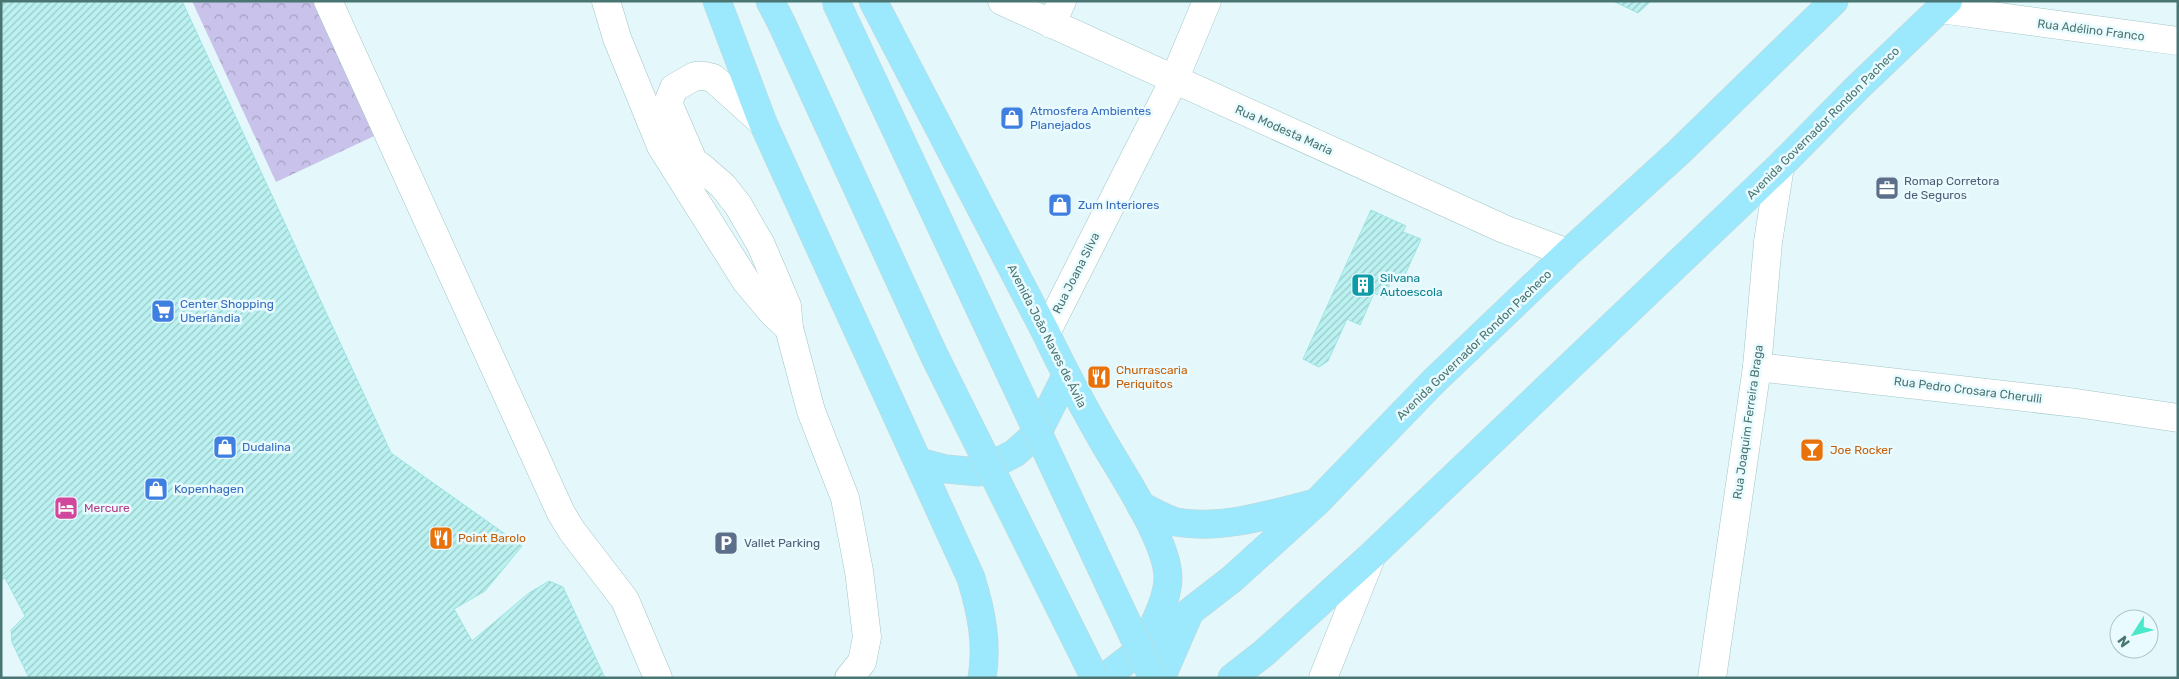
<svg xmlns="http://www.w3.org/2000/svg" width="2179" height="679" font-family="Rubik,sans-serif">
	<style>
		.forest { fill: url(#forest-crowns) }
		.building { fill: url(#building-hatch); stroke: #9be5e2 }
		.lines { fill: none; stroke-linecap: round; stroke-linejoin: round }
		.minor-casing { stroke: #a2c5c6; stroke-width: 29 }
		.major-casing { stroke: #c8d6d5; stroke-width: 29 }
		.minor { stroke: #fff; stroke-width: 28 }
		.major { stroke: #9ce8fc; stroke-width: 28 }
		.major-bridge-casing { stroke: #c8d6d5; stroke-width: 29; stroke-linecap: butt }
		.major-bridge { stroke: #9ce8fc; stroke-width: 28 }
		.labels { text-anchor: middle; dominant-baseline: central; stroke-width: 5; stroke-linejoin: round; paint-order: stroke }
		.street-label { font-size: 12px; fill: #497572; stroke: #eafbff }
		.shop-label { font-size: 12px; fill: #366cbe; stroke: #eafbff; text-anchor: start }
		.service-label { font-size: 12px; fill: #4e5e75; stroke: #eafbff; text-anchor: start }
		.culture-label { font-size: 12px; fill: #0d838f; stroke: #eafbff; text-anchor: start }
		.food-label { font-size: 12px; fill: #c56008; stroke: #eafbff; text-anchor: start }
		.hotel-label { font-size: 12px; fill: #b23c85; stroke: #eafbff; text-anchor: start }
	</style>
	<defs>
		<pattern id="forest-crowns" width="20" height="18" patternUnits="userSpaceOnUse" patternTransform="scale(1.25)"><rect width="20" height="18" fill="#c9c2ea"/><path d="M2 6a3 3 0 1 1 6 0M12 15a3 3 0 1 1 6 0" fill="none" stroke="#a5a2c2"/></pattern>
		<pattern id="building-hatch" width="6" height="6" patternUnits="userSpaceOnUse" patternTransform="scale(1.25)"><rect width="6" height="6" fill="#bbf2f1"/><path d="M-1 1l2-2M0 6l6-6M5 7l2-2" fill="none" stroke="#9ac9c8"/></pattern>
	</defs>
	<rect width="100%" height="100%" fill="#e4f8fc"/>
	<!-- forest -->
	<polygon class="forest" points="192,1 328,1 387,130 276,182"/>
	<!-- building -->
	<g class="building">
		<polygon points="1,1 182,1 391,453 522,546 485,591 454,609 472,641 529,593 549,581 563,587 605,678 29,678 12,642 11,630 25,616 5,578 1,580"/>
		<polygon points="1613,1 1651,1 1638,13"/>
		<polygon points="1371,210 1406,226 1403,232 1421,239 1404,277 1395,273 1384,298 1374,293 1360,325 1347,319 1328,361 1319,367 1303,359"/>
	</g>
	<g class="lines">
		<!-- minor casing -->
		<g class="minor-casing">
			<g id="minor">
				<polyline points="328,1 561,513 572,531 625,600 658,678"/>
				<polyline points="606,1 617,38 661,146 746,281 772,312 789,328"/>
				<polyline points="1002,1 1504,229 1568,253"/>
				<polyline points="1940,9 2178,41"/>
				<polyline points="1051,24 1062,1"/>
				<polyline points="691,156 668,103 674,88 695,76 704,76 713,78 763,123"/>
				<polyline points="700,166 723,186 738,205 761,245 787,306 789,328 811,411 845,498 859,571 867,637 862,662 849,678"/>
				<polyline points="1046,333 1174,80 1207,1"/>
				<polyline points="1757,367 2076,403 2178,418"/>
				<polyline points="1323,678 1372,555"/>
				<polyline points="1712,678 1757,367 1768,242 1780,166"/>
			</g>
		</g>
		<!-- major casing -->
		<g class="major-casing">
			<g id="major">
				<path d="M717 1 763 123 971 578C981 611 988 643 982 678"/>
				<polyline points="770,1 781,22"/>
				<path d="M873 1 1046 333C1063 370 1083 406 1103 441 1122 474 1168 542 1168 578 1168 600 1152 627 1144 647"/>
				<polyline points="919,462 946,469 979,472 1015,453 1038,432 1066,376"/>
				<path d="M1141 506C1152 511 1165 519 1176 522 1221 530 1268 515 1311 504"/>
				<polyline points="1104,678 1232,579 1317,502 1434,381 1568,253 1679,152 1834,1"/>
				<polyline points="1161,678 1188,616"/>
				<polyline points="1232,678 1264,653 1372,555 1780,166 1856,89 1948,1"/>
			</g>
		</g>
		<!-- minor -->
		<use href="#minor" class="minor"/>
		<!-- major -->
		<use href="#major" class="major"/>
		<!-- major-bridge casing -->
		<g class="major-bridge-casing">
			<g id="major-bridge">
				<polyline points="836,2 1153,678"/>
				<polyline points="781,22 934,355 1095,678"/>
			</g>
		</g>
		<!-- major-bridge -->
		<use href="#major-bridge" class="major-bridge"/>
	</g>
	<!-- icons -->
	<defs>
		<g id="shop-square" transform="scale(1.25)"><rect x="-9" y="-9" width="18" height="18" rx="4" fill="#3f7fe0" stroke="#eafbff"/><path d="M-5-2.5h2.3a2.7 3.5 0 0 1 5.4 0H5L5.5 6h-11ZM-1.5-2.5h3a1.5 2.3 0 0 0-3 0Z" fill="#fff"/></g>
		<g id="office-square" transform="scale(1.25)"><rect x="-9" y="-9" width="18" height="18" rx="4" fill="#5c6f8a" stroke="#eafbff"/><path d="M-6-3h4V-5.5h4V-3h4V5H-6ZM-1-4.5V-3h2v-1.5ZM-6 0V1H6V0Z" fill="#fff"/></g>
		<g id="building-square" transform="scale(1.25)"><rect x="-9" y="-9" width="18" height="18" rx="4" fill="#0f9aa8" stroke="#eafbff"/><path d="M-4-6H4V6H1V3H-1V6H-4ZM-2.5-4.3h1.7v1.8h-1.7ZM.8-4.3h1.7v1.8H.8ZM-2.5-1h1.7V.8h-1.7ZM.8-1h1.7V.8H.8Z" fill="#fff"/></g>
		<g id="supermarket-square" transform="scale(1.25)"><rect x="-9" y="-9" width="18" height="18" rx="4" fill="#3f7fe0" stroke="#eafbff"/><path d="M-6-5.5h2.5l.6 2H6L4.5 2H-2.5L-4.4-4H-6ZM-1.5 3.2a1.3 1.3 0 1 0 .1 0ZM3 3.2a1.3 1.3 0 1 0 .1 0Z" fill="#fff"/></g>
		<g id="restaurant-square" transform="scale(1.25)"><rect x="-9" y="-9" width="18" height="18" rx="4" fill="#e8710a" stroke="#eafbff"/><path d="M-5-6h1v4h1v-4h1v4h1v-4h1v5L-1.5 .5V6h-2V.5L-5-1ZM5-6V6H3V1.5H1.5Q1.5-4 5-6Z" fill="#fff"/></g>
		<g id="bar-square" transform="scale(1.25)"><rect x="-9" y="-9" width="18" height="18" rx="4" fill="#e8710a" stroke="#eafbff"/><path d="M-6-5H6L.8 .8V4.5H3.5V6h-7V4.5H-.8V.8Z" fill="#fff"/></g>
		<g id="hotel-square" transform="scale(1.25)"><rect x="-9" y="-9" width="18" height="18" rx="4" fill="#d1479c" stroke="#eafbff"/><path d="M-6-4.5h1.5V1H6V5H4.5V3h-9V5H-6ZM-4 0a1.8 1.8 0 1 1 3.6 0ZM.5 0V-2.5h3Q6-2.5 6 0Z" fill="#fff"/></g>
		<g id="parking-square" transform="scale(1.25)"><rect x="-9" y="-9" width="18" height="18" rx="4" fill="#5c6f8a" stroke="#eafbff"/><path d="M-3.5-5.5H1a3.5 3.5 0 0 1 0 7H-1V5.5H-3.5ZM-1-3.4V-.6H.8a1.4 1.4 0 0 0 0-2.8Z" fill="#fff"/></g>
	</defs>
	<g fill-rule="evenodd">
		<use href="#shop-square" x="1012" y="118"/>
		<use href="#office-square" x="1887" y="188"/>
		<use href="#shop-square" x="1060" y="205"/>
		<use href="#building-square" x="1363" y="285"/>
		<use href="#supermarket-square" x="163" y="311"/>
		<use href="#restaurant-square" x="1099" y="377"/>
		<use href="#shop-square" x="225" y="447"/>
		<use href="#bar-square" x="1812" y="450"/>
		<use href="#shop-square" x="156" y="489"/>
		<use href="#hotel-square" x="66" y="508"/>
		<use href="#restaurant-square" x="441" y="538"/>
		<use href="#parking-square" x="726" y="543"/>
	</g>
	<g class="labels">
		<!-- street labels -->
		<g class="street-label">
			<text transform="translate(2091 30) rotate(7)">Rua Adélino Franco</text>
			<text transform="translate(1823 123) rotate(-45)">Avenida Governador Rondon Pacheco</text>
			<text transform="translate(1284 130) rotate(24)">Rua Modesta Maria</text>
			<text transform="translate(1076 273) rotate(-63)">Rua Joana Silva</text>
			<text transform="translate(1047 336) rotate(63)">Avenida João Naves de Ávila</text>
			<text transform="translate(1474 345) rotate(-44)">Avenida Governador Rondon Pacheco</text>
			<text transform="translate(1968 390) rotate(7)">Rua Pedro Crosara Cherulli</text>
			<text transform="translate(1748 422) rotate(-82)">Rua Joaquim Ferreira Braga</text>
		</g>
		<!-- shop labels -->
		<g class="shop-label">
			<text x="1030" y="111">Atmosfera Ambientes<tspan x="1030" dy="14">Planejados</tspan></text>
			<text x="1078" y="205">Zum Interiores</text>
			<text x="180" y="304">Center Shopping<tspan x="180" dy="14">Uberlândia</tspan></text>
			<text x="242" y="447">Dudalina</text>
			<text x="174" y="489">Kopenhagen</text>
		</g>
		<!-- service labels -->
		<g class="service-label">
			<text x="1904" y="181">Romap Corretora<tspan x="1904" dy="14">de Seguros</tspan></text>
			<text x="744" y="543">Vallet Parking</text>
		</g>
		<!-- culture labels -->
		<g class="culture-label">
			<text x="1380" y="278">Silvana<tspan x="1380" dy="14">Autoescola</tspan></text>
		</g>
		<!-- food labels -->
		<g class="food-label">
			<text x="1116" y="370">Churrascaria<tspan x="1116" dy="14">Periquitos</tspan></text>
			<text x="1830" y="450">Joe Rocker</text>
			<text x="458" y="538">Point Barolo</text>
		</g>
		<!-- hotel labels -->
		<g class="hotel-label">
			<text x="84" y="508">Mercure</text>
		</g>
	</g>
	<!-- border -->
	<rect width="2179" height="679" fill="none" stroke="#497572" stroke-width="5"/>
	<!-- north arrow -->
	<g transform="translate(2134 634) rotate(234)"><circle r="24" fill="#eafbff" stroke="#aac5c7"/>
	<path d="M0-4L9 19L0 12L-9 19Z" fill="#48e8c8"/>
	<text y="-8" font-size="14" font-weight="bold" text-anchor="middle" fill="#497572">N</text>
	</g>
</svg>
